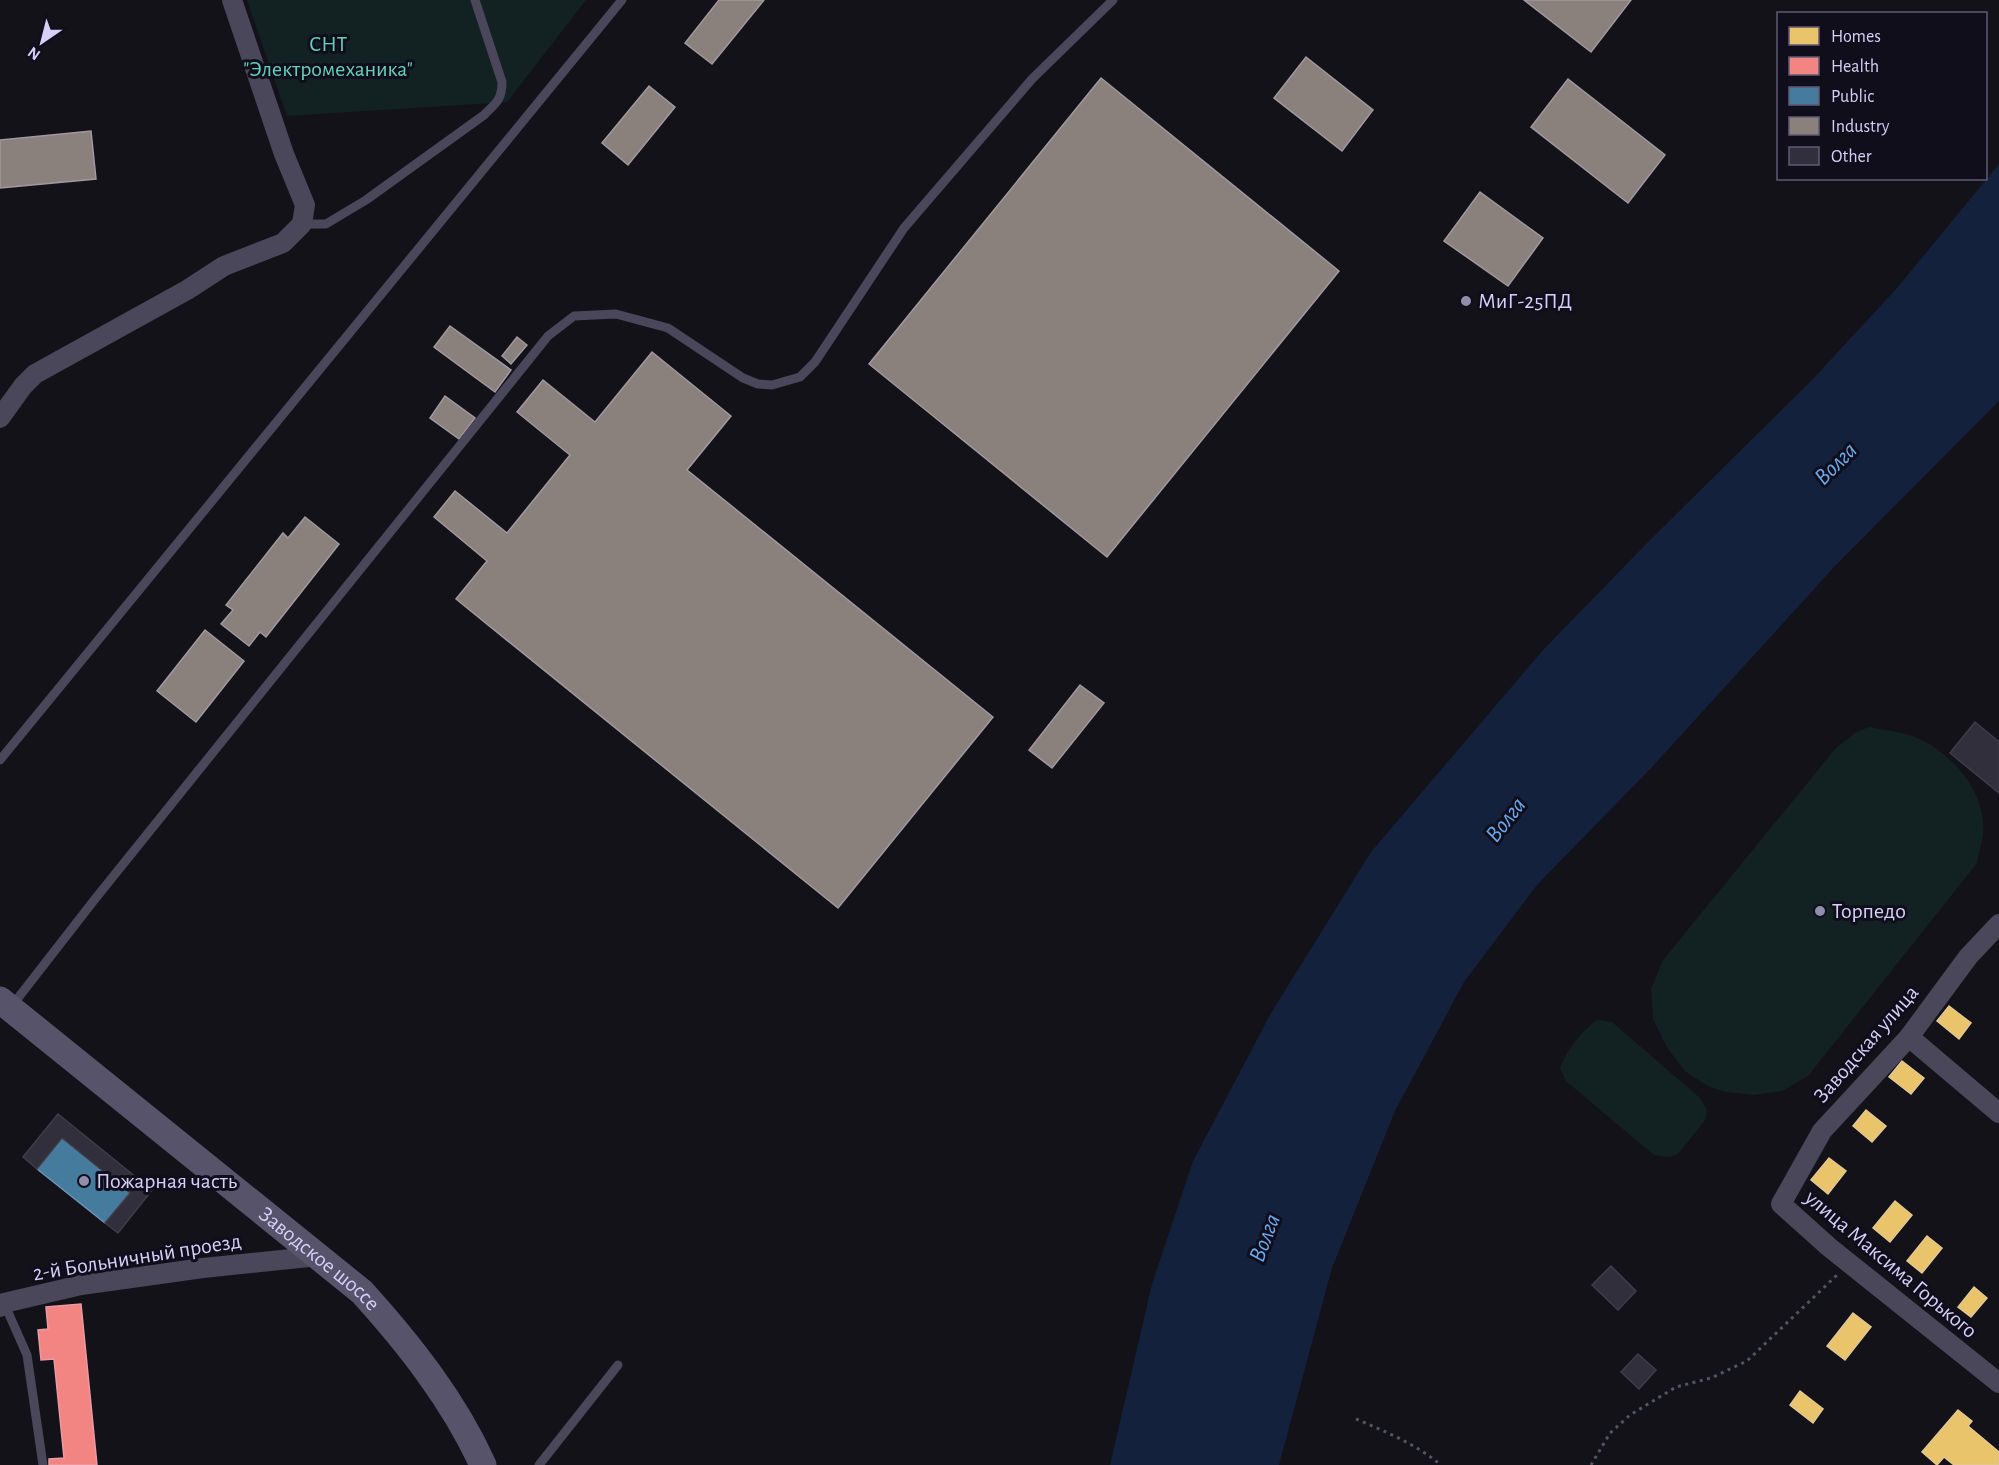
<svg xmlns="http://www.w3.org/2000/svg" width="1999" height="1465" font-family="'Alegreya Sans',sans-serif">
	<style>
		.green { fill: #122223 }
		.water { fill: #13213c }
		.homes { fill: #e9c46a; stroke: #e3c795; stroke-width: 1.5 }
		.health { fill: #f28482; stroke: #ea9aa6; stroke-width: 1.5 }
		.public { fill: #457b9d; stroke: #7094b9; stroke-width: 1.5 }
		.industry { fill: #8a817c; stroke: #a198a2; stroke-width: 1.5 }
		.building { fill: #312f3b; stroke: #403c4b; stroke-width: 1.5 }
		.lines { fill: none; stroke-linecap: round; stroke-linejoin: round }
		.path { stroke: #4d5863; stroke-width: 3; stroke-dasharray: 3 4.5; stroke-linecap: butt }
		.lane { stroke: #494759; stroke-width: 9 }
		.street { stroke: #494759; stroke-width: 20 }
		.secondary { stroke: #56536b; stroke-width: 27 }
		.poi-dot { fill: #928daa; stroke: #110e1c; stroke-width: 2 }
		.labels { text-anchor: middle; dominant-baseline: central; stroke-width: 6; stroke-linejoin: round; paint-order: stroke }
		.park-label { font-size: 22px; fill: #64d0bb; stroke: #110e1c }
		.poi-label { font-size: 22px; fill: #d6cff9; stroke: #110e1c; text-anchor: start }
		.street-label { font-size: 22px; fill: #d6cff9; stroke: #110e1c }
		.water-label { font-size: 24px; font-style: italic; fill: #69a8ed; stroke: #110e1c }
	</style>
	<rect width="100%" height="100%" fill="#131218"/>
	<!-- green -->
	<g class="green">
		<polygon points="247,0 586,0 507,102 287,116"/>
		<path d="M1869 727C1885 730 1901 732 1915 737 1950 751 1986 791 1983 831 1983 841 1979 852 1977 863L1808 1076 1782 1091 1754 1095 1726 1092 1708 1086 1686 1072 1668 1049 1653 1019 1651 989 1663 960 1836 748 1855 733Z"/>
		<path d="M1597 1020 1612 1022 1700 1098 1707 1110 1706 1119 1678 1154 1670 1157 1654 1155 1566 1081 1560 1068C1567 1049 1581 1032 1597 1020Z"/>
	</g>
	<!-- water -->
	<polygon class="water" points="1999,164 1999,401 1835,566 1653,766 1537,885 1464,982 1395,1111 1332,1268 1279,1465 1110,1465 1152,1284 1193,1161 1271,1013 1371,852 1543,650 1648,542 1811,381 1897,288"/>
	<!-- homes -->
	<g class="homes">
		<polygon points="1949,1006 1971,1023 1959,1039 1937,1021"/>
		<polygon points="1902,1061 1924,1078 1911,1094 1889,1077"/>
		<polygon points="1866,1110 1886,1126 1872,1142 1853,1126"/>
		<polygon points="1829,1158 1846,1171 1828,1194 1811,1180"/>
		<polygon points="1895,1201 1912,1215 1890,1242 1873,1228"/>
		<polygon points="1927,1236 1942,1248 1922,1273 1907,1261"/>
		<polygon points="1974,1287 1987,1298 1971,1317 1958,1307"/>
		<polygon points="1853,1313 1871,1327 1845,1360 1827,1346"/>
		<polygon points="1800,1391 1823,1409 1813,1423 1790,1405"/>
		<polygon points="1958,1410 1972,1421 1968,1426 1999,1452 1999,1465 1954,1465 1944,1457 1937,1465 1922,1452"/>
	</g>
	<!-- health -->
	<polygon class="health" points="81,1304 97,1465 49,1465 49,1459 64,1458 54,1359 41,1360 38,1330 48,1329 46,1307"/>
	<!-- public -->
	<polygon class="public" points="62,1138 130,1193 105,1223 37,1169"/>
	<!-- industry -->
	<g class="industry">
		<polygon points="719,0 764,0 712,64 685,43"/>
		<polygon points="1524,0 1631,0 1591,52"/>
		<polygon points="1306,57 1373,110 1342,151 1274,98"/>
		<polygon points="1101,78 1339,271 1107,557 869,364"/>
		<polygon points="1568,79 1665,155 1628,203 1531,127"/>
		<polygon points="649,86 675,107 628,165 602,143"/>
		<polygon points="91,131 96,179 0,188 0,140"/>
		<polygon points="1480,192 1543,238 1508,286 1444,241"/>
		<polygon points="450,326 511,370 495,392 434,347"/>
		<polygon points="517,337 527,345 511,364 502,356"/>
		<polygon points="652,352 731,416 687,470 993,717 838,908 456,599 487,561 434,517 455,491 507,533 570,455 517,412 543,380 595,422"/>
		<polygon points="445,396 475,418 459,439 430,418"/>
		<polygon points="305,517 339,544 266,637 260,632 249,646 221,624 233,610 226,605 283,533 288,538"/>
		<polygon points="205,630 244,661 196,722 157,691"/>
		<polygon points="1080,685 1104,703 1052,768 1029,750"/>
	</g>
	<!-- building -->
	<g class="building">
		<polygon points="1975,722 1999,742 1999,793 1950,753"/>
		<polygon points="58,1114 152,1190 118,1233 105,1223 130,1193 62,1138 37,1169 23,1157"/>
		<polygon points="1611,1266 1636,1291 1618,1310 1592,1285"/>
		<polygon points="1638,1354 1656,1370 1639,1389 1621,1372"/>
	</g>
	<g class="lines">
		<!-- path -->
		<g class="path">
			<path d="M1356 1419C1386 1432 1416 1444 1441 1465"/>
			<polyline points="1591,1465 1610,1433 1630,1415 1676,1387 1711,1378 1747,1361 1837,1275"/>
		</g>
		<!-- lane -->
		<g class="lane">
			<path d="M302 224H326L366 200 484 115C496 103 502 100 502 82L475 0"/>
			<polyline points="0,760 622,0"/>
			<polyline points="11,1007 95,899 548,336 574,316 616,314 668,328 743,378 758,384 772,385 800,377 815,362 904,228 1032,79 1113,0"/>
			<polyline points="4,1303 27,1355 43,1465"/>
			<polyline points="539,1465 618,1365"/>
		</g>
		<!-- street -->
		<g class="street">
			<polyline points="0,418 23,386 35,374 187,290 224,266 283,243 302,224 305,205 284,154 232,0"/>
			<polyline points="1999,924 1968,957 1909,1037 1822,1131 1781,1204 1829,1247 1999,1383"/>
			<polyline points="1909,1037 1999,1113"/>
			<polyline points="0,1307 4,1303 81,1285 203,1268 319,1256"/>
		</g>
		<!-- secondary -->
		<path class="secondary" id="s1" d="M0 1000 362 1292C409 1344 454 1401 483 1465"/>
	</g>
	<!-- markers -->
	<g class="poi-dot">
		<circle cx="1466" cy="301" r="6"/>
		<circle cx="1820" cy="911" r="6"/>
		<circle cx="84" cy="1181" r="6"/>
	</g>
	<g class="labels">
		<!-- park labels -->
		<g class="park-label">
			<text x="328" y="44">СНТ<tspan x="328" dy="25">"Электромеханика"</tspan></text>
		</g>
		<!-- poi labels -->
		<g class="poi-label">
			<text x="1478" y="301">МиГ-25ПД</text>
			<text x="1832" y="911">Торпедо</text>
			<text x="96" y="1181">Пожарная часть</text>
		</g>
		<!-- street labels -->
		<g class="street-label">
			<text transform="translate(1866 1044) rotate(-49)">Заводская улица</text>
			<text transform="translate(137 1257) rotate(-9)">2-й Больничный проезд</text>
			<text stroke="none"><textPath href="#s1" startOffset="411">Заводское шоссе</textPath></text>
			<text transform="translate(1891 1264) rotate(40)">улица Максима Горького</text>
		</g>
		<!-- water labels -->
		<g class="water-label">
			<text transform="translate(1836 464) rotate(-45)">Волга</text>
			<text transform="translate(1506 820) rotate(-52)">Волга</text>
			<text transform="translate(1265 1238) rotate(-69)">Волга</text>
		</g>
	</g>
	<!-- legend -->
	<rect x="1777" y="12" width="210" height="168" fill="#110e1c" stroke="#605b74" stroke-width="1.5"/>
	<rect x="1789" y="27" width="30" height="18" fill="#e9c46a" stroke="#605b74" stroke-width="1.5"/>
	<text x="1831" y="42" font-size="18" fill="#d6cff9">Homes</text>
	<rect x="1789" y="57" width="30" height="18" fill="#f28482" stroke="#605b74" stroke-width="1.5"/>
	<text x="1831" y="72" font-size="18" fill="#d6cff9">Health</text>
	<rect x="1789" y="87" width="30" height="18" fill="#457b9d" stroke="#605b74" stroke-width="1.5"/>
	<text x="1831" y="102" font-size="18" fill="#d6cff9">Public</text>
	<rect x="1789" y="117" width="30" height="18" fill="#8a817c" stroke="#605b74" stroke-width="1.5"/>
	<text x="1831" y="132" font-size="18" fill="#d6cff9">Industry</text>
	<rect x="1789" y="147" width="30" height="18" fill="#312f3b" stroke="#605b74" stroke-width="1.5"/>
	<text x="1831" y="162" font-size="18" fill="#d6cff9">Other</text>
	<!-- north arrow -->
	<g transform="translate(42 42) rotate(215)" stroke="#110e1c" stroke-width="4.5" paint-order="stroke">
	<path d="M0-4.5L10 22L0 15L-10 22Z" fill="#d6cff9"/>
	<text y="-9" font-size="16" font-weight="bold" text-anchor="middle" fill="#d6cff9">N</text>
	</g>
</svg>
